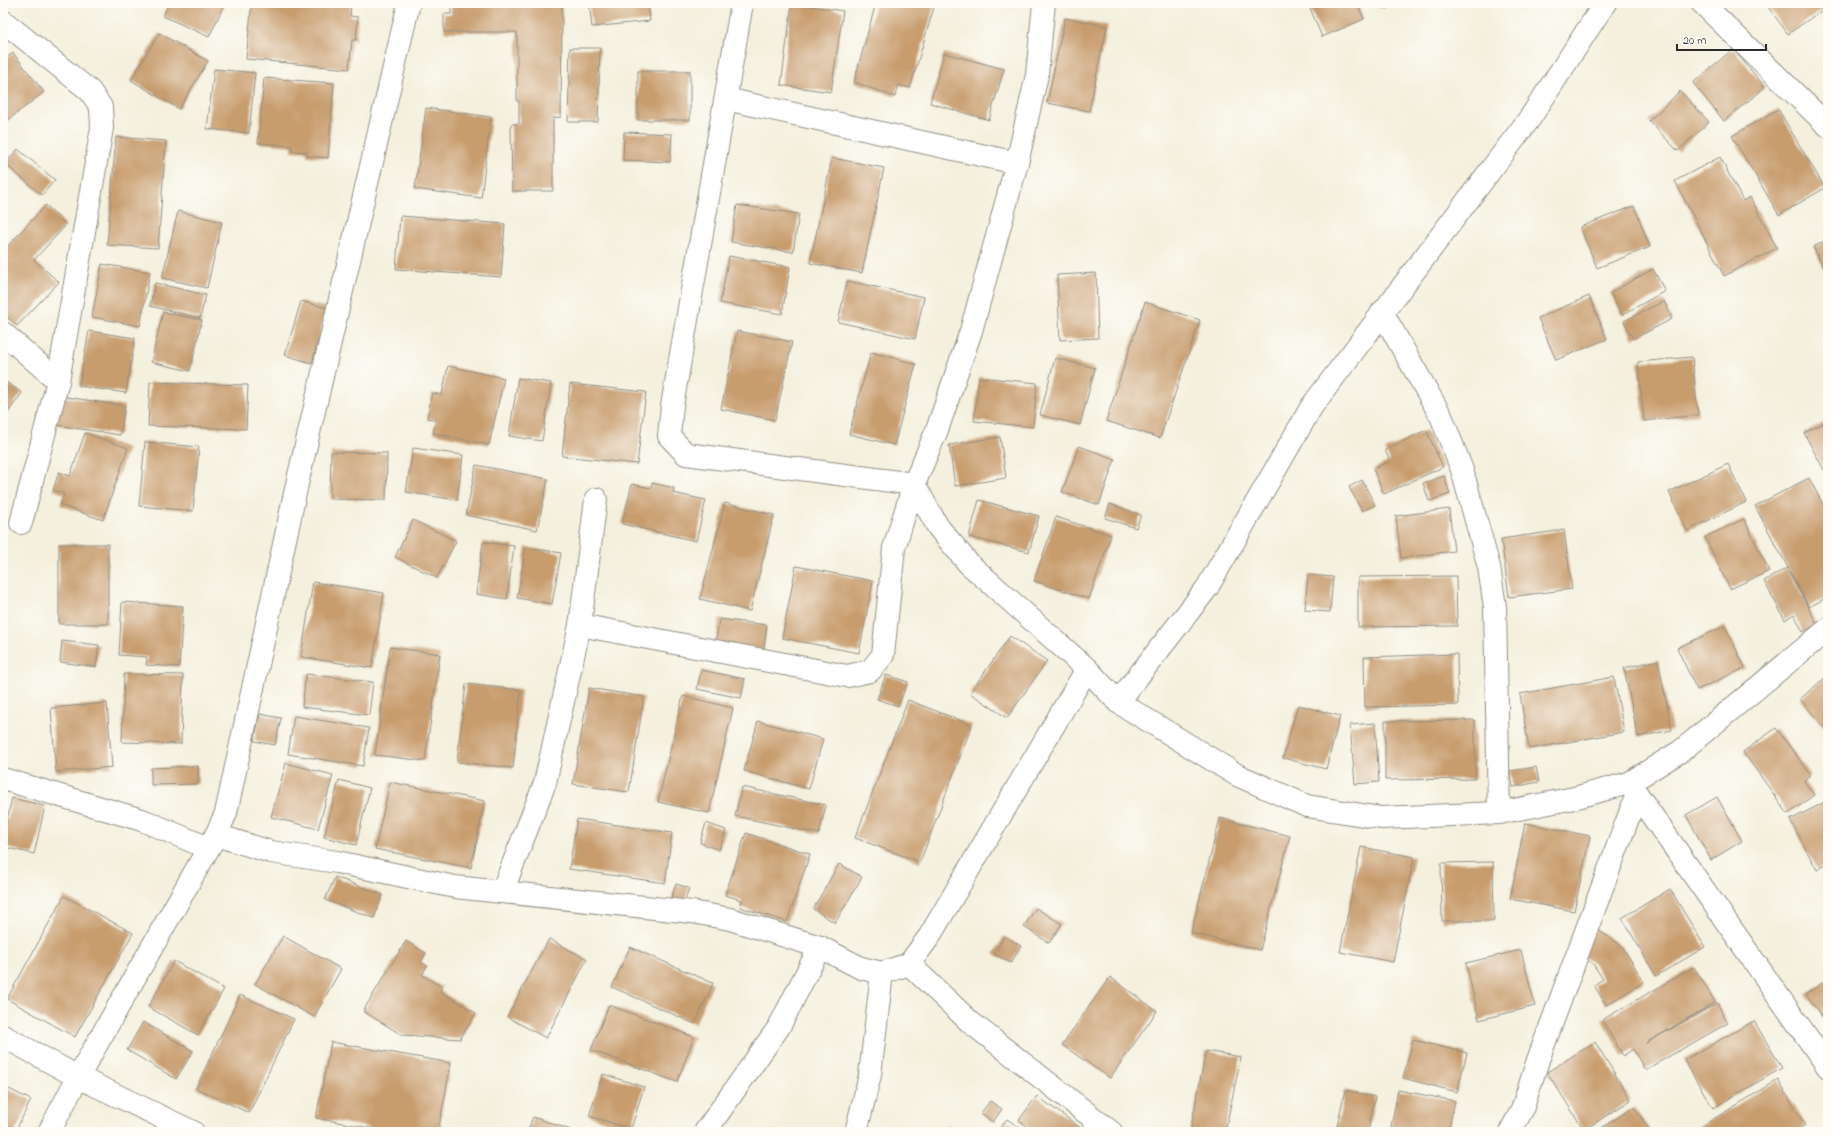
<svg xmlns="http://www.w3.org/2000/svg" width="1831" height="1135" font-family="'Indie Flower',sans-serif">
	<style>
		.building { fill: #c89d6e }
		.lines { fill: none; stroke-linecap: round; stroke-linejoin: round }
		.street-casing { stroke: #908e84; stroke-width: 24 }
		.street { stroke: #fff; stroke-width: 22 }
	</style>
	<rect width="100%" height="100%" fill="#fdfcf7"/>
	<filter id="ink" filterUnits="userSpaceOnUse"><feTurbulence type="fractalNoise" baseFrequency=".025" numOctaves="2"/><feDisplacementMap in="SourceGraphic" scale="8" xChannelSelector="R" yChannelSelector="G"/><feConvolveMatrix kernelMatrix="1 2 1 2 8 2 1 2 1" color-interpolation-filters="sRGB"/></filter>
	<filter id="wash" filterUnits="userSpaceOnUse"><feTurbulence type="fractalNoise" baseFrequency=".012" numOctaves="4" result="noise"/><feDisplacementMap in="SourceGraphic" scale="16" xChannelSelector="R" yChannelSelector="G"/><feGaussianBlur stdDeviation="0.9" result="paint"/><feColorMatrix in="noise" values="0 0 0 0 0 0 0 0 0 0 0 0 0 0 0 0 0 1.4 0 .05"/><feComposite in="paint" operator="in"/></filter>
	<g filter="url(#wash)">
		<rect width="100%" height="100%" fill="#f4f0dd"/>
		<g id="blocks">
			<!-- building -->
			<g class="building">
				<polygon points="169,3 225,3 209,37 163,16"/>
				<polygon points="252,3 351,4 350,16 358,17 356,40 352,40 349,69 246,59"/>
				<polygon points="451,3 562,3 561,117 553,118 553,191 512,191 511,124 519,124 519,101 517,101 517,32 444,32 444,14 451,14"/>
				<polygon points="589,3 648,3 650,21 592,27"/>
				<polygon points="792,3 843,11 831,92 781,85"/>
				<polygon points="876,3 897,3 904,5 905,3 919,3 934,7 910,88 898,85 895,97 854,82"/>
				<polygon points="1308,3 1357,3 1364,19 1322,37"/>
				<polygon points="1379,3 1394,3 1382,9"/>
				<polygon points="1765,3 1828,3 1828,6 1788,34"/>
				<polygon points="1065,18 1107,26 1089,111 1047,103"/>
				<polygon points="159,33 208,61 179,109 131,80"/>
				<polygon points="570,48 600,48 598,122 568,122"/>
				<polygon points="1733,49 1765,87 1724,121 1693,83"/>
				<polygon points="13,53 44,92 3,124 3,60"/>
				<polygon points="944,53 1004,69 989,120 930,103"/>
				<polygon points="214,69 255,73 249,133 207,129"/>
				<rect x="638" y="71" width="52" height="49"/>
				<polygon points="264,78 334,83 328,158 307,156 307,152 292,151 292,146 258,143"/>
				<polygon points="1680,91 1709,122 1678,151 1649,121"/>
				<polygon points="426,108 491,117 481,198 415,189"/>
				<polygon points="1778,109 1825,188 1779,215 1732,136"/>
				<polygon points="624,132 672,134 670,162 623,160"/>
				<polygon points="116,137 166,141 158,248 107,245"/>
				<polygon points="18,149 55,180 42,195 5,164"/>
				<polygon points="1720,157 1743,201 1750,197 1777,248 1724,276 1675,181"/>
				<polygon points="832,158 884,168 862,273 810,263"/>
				<polygon points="46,205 66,225 34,260 59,282 17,326 3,313 3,251"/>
				<polygon points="737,205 799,214 793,252 731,242"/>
				<polygon points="1634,206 1650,247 1597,268 1580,227"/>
				<polygon points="178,211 222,222 207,288 162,278"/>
				<polygon points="400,216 505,224 501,277 396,269"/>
				<polygon points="1828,240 1828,276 1813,247"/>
				<polygon points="729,256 790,267 782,314 720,303"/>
				<polygon points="102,264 150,272 140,326 92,317"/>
				<polygon points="1653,269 1665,291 1622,315 1610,293"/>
				<polygon points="1096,273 1098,338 1060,340 1057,275"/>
				<polygon points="847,281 924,297 915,339 838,322"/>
				<polygon points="155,283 206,295 200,318 150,306"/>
				<polygon points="1589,296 1607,339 1556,360 1538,318"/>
				<polygon points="301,301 327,308 312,363 285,355"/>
				<polygon points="1664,301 1672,319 1633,339 1624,321"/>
				<polygon points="1145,302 1200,320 1160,438 1106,421"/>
				<polygon points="163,312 202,320 190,371 151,362"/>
				<polygon points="89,331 135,338 126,393 79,386"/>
				<polygon points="737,331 792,342 775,420 721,409"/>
				<polygon points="871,352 916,364 894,445 849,434"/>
				<polygon points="1692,357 1698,415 1644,421 1638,362"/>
				<polygon points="1055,358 1095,368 1080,425 1040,415"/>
				<polygon points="448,366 504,378 489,445 433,433 436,420 427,418 432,393 442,395"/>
				<polygon points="979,377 1037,383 1033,427 974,421"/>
				<polygon points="518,378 551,383 542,441 509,436"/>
				<polygon points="3,380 22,393 3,419"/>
				<polygon points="150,382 248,385 246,429 148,426"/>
				<polygon points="570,384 646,392 637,464 562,456"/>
				<polygon points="60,396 125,406 120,435 56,425"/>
				<polygon points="1827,421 1828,468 1824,470 1804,433"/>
				<polygon points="1426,430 1443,467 1384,494 1373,469 1390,461 1385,450"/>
				<polygon points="85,433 128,448 103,520 60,505 64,494 53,490 59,472 70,476"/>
				<polygon points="1000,437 1006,478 955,486 949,445"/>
				<polygon points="145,442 199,447 193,511 139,506"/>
				<polygon points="1079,446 1115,459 1099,505 1062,492"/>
				<polygon points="413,448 463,455 457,500 406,492"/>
				<polygon points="331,452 387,453 386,500 330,499"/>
				<polygon points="1728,464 1746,502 1687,531 1669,492"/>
				<polygon points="476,465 548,479 537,530 466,515"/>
				<polygon points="1444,476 1450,494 1429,501 1423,483"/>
				<polygon points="1809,478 1828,514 1828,597 1809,607 1755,506"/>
				<polygon points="1362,480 1375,505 1362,511 1349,487"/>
				<polygon points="652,483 674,488 673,493 706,500 696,541 622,524 632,484 651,488"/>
				<polygon points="979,500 1039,516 1029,552 969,537"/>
				<polygon points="725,503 774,515 750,611 700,599"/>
				<polygon points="1110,504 1141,515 1136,528 1105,518"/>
				<polygon points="1449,509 1454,551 1401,558 1396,516"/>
				<polygon points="1056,517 1111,535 1089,599 1034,581"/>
				<polygon points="1744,519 1769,571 1730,589 1705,537"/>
				<polygon points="413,520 456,541 437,578 395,557"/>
				<polygon points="1564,530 1572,589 1509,597 1501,539"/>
				<polygon points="483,542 514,546 507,599 476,594"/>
				<rect x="59" y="544" width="49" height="80"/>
				<polygon points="526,547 561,553 552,604 517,598"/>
				<polygon points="796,566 873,581 859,653 782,638"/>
				<polygon points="1787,568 1817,624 1803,632 1794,614 1785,620 1764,581"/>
				<polygon points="1308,575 1333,577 1330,612 1305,610"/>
				<polygon points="1456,576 1457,626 1358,627 1358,577"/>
				<polygon points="313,582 384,593 372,668 301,657"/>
				<polygon points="122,602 183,606 179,667 146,665 147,657 119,655"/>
				<polygon points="719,619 767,625 763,654 715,648"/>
				<polygon points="1725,626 1745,668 1697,690 1677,648"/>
				<polygon points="1010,636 1047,661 1007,718 970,693"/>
				<polygon points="62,641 99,645 96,667 60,662"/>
				<polygon points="390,647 440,654 425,761 375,755"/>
				<polygon points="1457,654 1458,705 1365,707 1364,657"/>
				<polygon points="1658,660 1672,730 1638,737 1624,668"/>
				<polygon points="701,670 745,679 741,698 697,689"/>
				<polygon points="124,674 183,675 181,744 122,742"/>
				<polygon points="306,674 373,682 369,715 302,707"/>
				<polygon points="886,675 908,682 898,706 877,699"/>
				<polygon points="1828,675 1828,732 1800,699"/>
				<polygon points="1614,677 1624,732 1529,749 1520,694"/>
				<polygon points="466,684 521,690 513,768 457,762"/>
				<polygon points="589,688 644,697 629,792 573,784"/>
				<polygon points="683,696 733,708 709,813 658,802"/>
				<polygon points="908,700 972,725 920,862 855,838"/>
				<polygon points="107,703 112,767 56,772 51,708"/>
				<polygon points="1298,705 1340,716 1326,769 1283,758"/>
				<polygon points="260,714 281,718 275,745 254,741"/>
				<polygon points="294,716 369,728 363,766 288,754"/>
				<polygon points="1475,720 1475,779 1385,780 1385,721"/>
				<polygon points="758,721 823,739 809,789 744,771"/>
				<polygon points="1375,723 1379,782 1355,784 1350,725"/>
				<polygon points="1776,728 1811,775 1804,781 1814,795 1788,814 1743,752"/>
				<polygon points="286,763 333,775 318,829 271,817"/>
				<polygon points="198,766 198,784 151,785 151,768"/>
				<polygon points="1536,767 1539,782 1513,787 1510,771"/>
				<polygon points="339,780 370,788 356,845 324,837"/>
				<polygon points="390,782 485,801 471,868 375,849"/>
				<polygon points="742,787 826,805 819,834 735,816"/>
				<polygon points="1717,797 1742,841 1711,860 1686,815"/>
				<polygon points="12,798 45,806 34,854 3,847 3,838"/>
				<polygon points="1827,801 1828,864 1817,870 1790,820"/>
				<polygon points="1220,818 1290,836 1260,950 1191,933"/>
				<polygon points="577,819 672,833 665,883 569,869"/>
				<polygon points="706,823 726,830 719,850 700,843"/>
				<polygon points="1525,823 1590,836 1574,911 1510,899"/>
				<polygon points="746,833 810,854 787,922 740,907 742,900 725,895"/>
				<polygon points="1361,847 1414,857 1393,962 1340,952"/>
				<polygon points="1493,862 1494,921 1442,921 1441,863"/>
				<polygon points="839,864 862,877 835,923 813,909"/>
				<polygon points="335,877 383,895 374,918 325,900"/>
				<polygon points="676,884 689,888 683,906 670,902"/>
				<polygon points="1670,889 1705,947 1656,976 1622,918"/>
				<polygon points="64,896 133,933 75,1037 7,999"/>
				<polygon points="1036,908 1062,924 1049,943 1024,927"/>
				<polygon points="1592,926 1622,946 1644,982 1606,1005 1594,985 1603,979 1593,964 1582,956"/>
				<polygon points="283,936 341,969 314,1017 255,984"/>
				<polygon points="1004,936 1021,946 1011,963 994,954"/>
				<polygon points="549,939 587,959 546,1038 507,1017"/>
				<polygon points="406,941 426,953 421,962 427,966 422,975 442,987 440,991 476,1013 460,1039 402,1035 363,1011"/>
				<polygon points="630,947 713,983 695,1024 612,987"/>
				<polygon points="1521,950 1535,1006 1479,1020 1466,963"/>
				<polygon points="174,961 224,989 198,1035 148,1007"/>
				<polygon points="1694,967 1715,1002 1646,1043 1717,1003 1728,1023 1645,1070 1633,1049 1623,1056 1602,1020"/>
				<polygon points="1110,977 1157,1011 1110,1078 1062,1045"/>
				<polygon points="1828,979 1828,1025 1806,994"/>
				<polygon points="240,995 294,1019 249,1113 196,1088"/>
				<polygon points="609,1005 694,1037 677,1082 591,1050"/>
				<polygon points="1754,1021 1782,1068 1713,1108 1684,1060"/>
				<polygon points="143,1022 193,1051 176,1079 127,1050"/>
				<polygon points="1413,1040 1467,1053 1457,1092 1403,1078"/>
				<polygon points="331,1042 451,1063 438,1132 392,1132 316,1118"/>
				<polygon points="1595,1042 1631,1100 1584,1130 1547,1072"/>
				<polygon points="1206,1051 1241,1057 1225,1132 1190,1132"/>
				<polygon points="603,1074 644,1087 631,1129 589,1116"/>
				<polygon points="1778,1080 1805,1125 1794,1132 1692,1132"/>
				<polygon points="3,1086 31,1100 15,1132 3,1132"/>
				<polygon points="1345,1090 1375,1097 1368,1132 1336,1131"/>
				<polygon points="1398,1090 1455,1101 1448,1132 1390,1132"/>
				<polygon points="1037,1096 1086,1132 1034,1132 1019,1120"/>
				<polygon points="990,1101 1002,1109 993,1122 981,1113"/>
				<polygon points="1634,1107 1651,1132 1595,1132"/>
				<polygon points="533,1117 577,1132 527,1132"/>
				<polygon points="1007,1119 1026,1132 997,1132"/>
				<polygon points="950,1127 958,1132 947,1132"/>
			</g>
		</g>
	</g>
	<g filter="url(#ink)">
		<use href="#blocks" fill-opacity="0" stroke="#908e84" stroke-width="1"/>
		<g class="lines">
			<!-- street casing -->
			<g class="street-casing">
				<g id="street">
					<polyline points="742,3 672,406 669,436 686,454 914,484 938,527 968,563 1087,669 1118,702 1237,775 1307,806 1381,818 1499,813 1574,798 1629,783 1681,751 1828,629"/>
					<polyline points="1702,3 1828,126"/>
					<polyline points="3,21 90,91 101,107 102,128 58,381 21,523"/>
					<polyline points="726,99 1017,163"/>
					<polyline points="1382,312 1441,416 1462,470 1489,567 1495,607 1499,813"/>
					<polyline points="3,333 58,381"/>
					<polyline points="580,625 847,676 870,671 883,655 894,548 914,484 937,430 971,331 1017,163 1037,75 1044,3"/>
					<polyline points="1118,702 1207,588 1312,406 1530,118 1605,3"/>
					<polyline points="3,779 142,820 208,848"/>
					<polyline points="1630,784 1828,1067"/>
					<polyline points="216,835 271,852 337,862 455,887 692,912 730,919 820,947 861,968 882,973"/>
					<polyline points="502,892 545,783 580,625 596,499"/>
					<polyline points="909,964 970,1022 1111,1132"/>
					<polyline points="3,1036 78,1077 193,1132"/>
					<polyline points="49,1132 78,1077 216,835 226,813 297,484 409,3"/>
					<polyline points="705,1132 779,1027 820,947"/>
					<polyline points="856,1132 870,1075 882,973 909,964 929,937 1087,669"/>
					<polyline points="1510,1132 1522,1110 1538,1060 1637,794"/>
				</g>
			</g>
			<!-- street -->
			<use href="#street" class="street"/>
		</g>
	</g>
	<!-- margin -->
	<rect width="1831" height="1135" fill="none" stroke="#fdfcf7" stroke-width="16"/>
	<!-- scale -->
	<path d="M1677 44v6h89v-6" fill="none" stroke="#2b2b2b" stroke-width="2"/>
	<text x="1683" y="44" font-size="12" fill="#2b2b2b" stroke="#fdfcf7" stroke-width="3" paint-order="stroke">20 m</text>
</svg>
